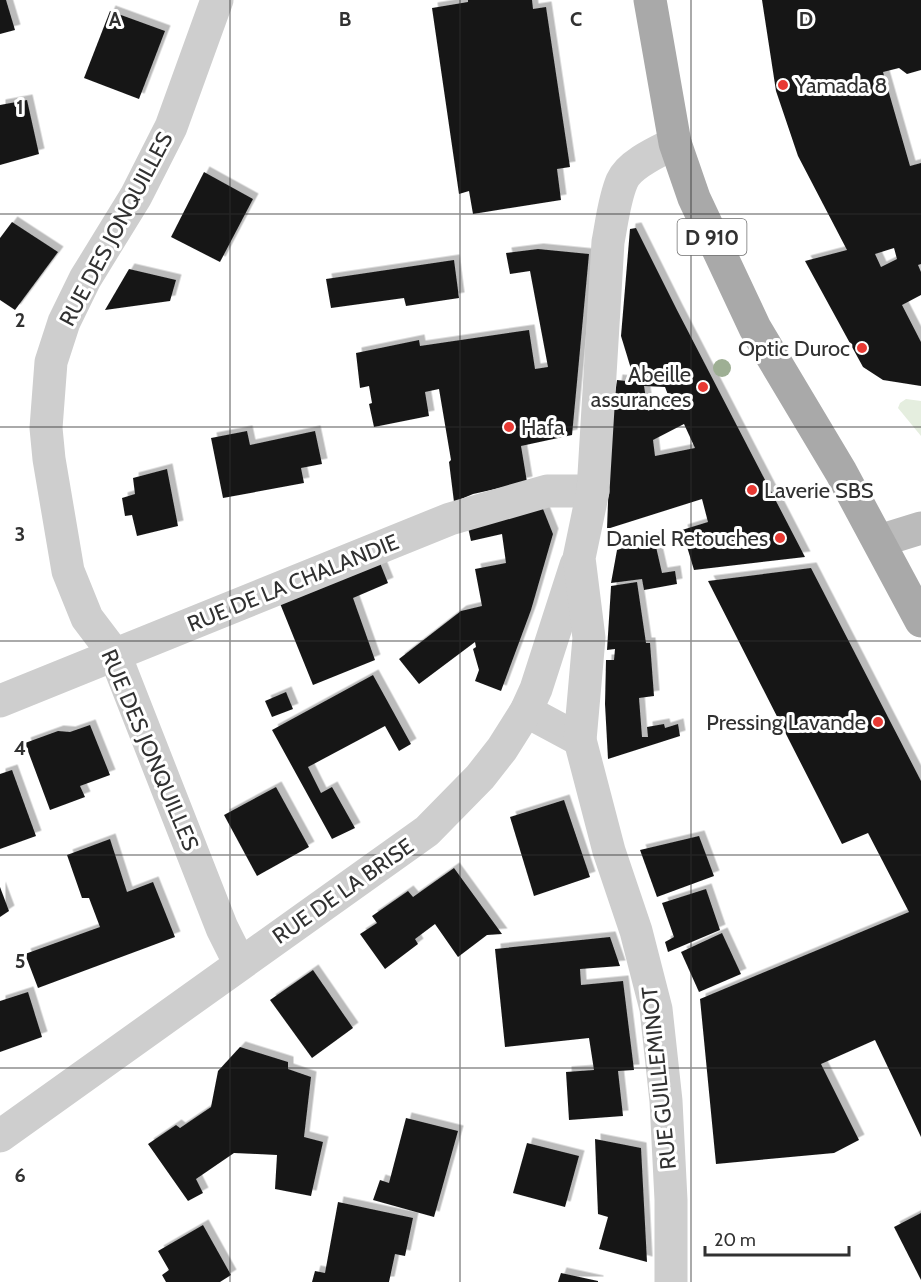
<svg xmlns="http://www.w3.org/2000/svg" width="921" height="1282" font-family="Cabin,sans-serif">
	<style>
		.green { fill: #e5eedf }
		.building { fill: #181818; fill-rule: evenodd; filter: url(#shadow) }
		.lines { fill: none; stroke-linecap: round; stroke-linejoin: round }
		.street { stroke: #cecece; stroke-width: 33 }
		.secondary { stroke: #bbb; stroke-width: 33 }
		.primary { stroke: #a9a9a9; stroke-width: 33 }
		.tree { fill: #9eaf94 }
		.grid { fill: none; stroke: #313131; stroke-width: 1.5; stroke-opacity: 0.55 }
		.poi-dot { fill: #e83933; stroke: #fff; stroke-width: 2 }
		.labels { text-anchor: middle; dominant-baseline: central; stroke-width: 6; stroke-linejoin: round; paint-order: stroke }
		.shield { fill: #fff; stroke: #6f6f6f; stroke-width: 1.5 }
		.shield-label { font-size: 21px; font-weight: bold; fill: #313131 }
		.poi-label { font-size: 22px; fill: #313131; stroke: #fff; text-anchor: end }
		.street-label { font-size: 22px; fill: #313131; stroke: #fff }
		.grid-label { font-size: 20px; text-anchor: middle; font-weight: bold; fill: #313131; stroke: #fff; stroke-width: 6; stroke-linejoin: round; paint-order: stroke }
	</style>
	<defs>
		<filter id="shadow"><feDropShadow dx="5.5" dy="-5.5" stdDeviation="0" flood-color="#0004"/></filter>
	</defs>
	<rect width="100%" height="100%" fill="#fff"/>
	<!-- green -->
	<polygon class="green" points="906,399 921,401 921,436 898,408 900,403"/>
	<!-- building -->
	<g class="building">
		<polygon points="0,0 6,0 15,30 0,34"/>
		<polygon points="468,0 532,0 533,9 546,7 570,167 557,169 561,200 473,214 469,191 459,194 432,8 468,2"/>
		<path d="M762 0H921V70L907 74 899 68 883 72 910 166 921 163V264L918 265 921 272V295L902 305 921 342V386L883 380 863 367 805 261 847 250 798 156 776 91ZM894 248 897 259 881 267 875 254Z"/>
		<polygon points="110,11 165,31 139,99 84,78"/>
		<polygon points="27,100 39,154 0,165 0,105"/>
		<polygon points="204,172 253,199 220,262 171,237"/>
		<polygon points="12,222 58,252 15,310 0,300 0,238"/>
		<path d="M636 228 677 310 805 557 694 570 682 530 708 522 702 499 607 529 611 424 617 380 635 382 621 336 630 229ZM644 386 665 387 670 400 648 411ZM684 424 695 448 655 456 653 440Z"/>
		<polygon points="538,249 589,254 572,435 521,446 527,482 473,494 454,502 449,462 451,460 439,389 425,392 429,416 374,427 369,404 372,403 369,386 360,388 356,353 419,340 420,346 529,330 535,369 548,367 530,271 510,274 506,253"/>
		<polygon points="454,260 459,298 406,306 404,298 331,308 326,279"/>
		<polygon points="129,269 176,280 170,301 105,310"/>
		<polygon points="247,431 250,445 315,431 322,464 301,468 304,483 223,498 211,438"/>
		<polygon points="167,469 178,526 137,536 132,515 125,516 122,498 135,494 133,478"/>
		<polygon points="541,504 553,534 531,610 501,691 475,681 479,670 473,649 476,647 475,642 419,684 399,659 461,611 482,606 475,569 506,563 502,534 471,541 467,523"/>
		<polygon points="654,538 662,573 675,571 677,584 644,590 642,579 611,583 617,550"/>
		<polygon points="380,563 388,583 353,598 375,660 313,685 279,601"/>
		<polygon points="811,568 921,781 921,1137 875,1040 821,1064 859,1140 834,1153 716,1164 700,999 909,912 868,833 842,844 708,581"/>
		<polygon points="637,582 646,643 650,643 654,696 639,698 642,737 648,737 647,727 664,724 665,728 678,724 680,736 608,759 605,704 606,660 614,660 615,649 607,650 611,587 611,586"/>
		<polygon points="373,675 411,744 399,751 385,726 308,767 321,793 332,787 355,828 332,839 272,730"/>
		<polygon points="286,692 293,709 272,717 265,701"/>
		<polygon points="90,725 110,775 80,786 85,797 50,810 25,743 58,731 70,732"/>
		<polygon points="12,770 36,836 0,849 0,774"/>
		<polygon points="276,787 309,847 257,876 224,815"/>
		<polygon points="564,800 590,877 534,896 510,817"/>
		<polygon points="699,836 714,876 657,897 640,850"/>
		<polygon points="110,839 127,892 153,882 175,937 38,988 25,954 100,927 89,898 82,898 67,855"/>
		<polygon points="454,868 502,934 487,935 458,957 435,924 415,939 418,944 385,969 360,934 377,923 372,916 408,891 413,897"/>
		<polygon points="0,887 9,911 0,917"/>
		<polygon points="706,889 720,930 668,952 665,942 674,937 662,903"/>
		<polygon points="722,933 741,974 699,992 681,952"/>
		<polygon points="610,937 620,966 580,969 581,985 623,981 634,1070 618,1071 623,1116 569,1120 566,1072 594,1070 589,1038 505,1047 495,949"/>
		<polygon points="313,970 353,1028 312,1058 270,1000"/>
		<polygon points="28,992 42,1037 0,1052 0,1001"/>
		<polygon points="240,1047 288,1062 288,1069 311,1077 304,1137 323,1142 311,1196 275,1189 277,1155 234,1153 196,1179 203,1193 188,1201 148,1144 176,1125 180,1128 211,1107 218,1071"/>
		<polygon points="406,1118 458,1131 434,1217 373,1200 380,1180 389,1183"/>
		<polygon points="595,1139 641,1148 647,1262 599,1249 608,1217 598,1214"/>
		<polygon points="527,1143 579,1156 565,1207 513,1193"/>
		<polygon points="338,1202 413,1218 405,1256 395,1254 389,1282 312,1282 315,1271 325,1273"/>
		<polygon points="921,1213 921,1280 894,1227"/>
		<polygon points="203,1225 231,1275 220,1282 166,1282 162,1275 169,1270 158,1251"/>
		<polygon points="561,1273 598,1281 598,1282 558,1282"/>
	</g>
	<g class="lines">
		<!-- street -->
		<g class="street">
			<polyline points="217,0 171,127 136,196 85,279 64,322 51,362 46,428 49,459 68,571 87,618 115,655 222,928 240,964"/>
			<polyline points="0,701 450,519 547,491 593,491"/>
			<polyline points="526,711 580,740"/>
			<polyline points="0,1136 427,831 480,777 502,749 526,711 536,689 576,565"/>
			<path d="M671 1282V1200L666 1101 656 1009 636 931 609 851 580 740 589 638 579 558 593 491 608 242C612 222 614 200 622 181 629 164 659 151 675 143"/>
		</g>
		<!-- secondary -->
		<polyline class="secondary" points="879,541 921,528"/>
		<!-- primary -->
		<polyline class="primary" points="650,0 675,143 694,198 755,328 841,472 921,621"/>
	</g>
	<!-- trees -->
	<circle class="tree" cx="722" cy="368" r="9"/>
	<!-- grid -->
	<path class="grid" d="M230 0V1282M460 0V1282M691 0V1282M0 214H921M0 427H921M0 641H921M0 855H921M0 1068H921"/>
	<!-- markers -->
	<g class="poi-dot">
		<circle cx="783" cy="85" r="6"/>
		<circle cx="862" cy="348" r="6"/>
		<circle cx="703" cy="387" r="6"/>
		<circle cx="509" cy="427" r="6"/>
		<circle cx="752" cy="490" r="6"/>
		<circle cx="780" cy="538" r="6"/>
		<circle cx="878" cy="722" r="6"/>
	</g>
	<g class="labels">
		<!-- shield labels -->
		<rect class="shield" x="677.5" y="219" width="69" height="36" rx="4.5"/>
		<g class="shield-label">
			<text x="712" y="237">D 910</text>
		</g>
		<!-- poi labels -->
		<g class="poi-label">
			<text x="795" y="85" text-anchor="start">Yamada 8</text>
			<text x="850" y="348">Optic Duroc</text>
			<text x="691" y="374">Abeille<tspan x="691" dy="25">assurances</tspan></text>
			<text x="521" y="427" text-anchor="start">Hafa</text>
			<text x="764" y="490" text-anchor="start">Laverie SBS</text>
			<text x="768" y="538">Daniel Retouches</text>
			<text x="866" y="722">Pressing Lavande</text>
		</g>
		<!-- street labels -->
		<g class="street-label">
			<text transform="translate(116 229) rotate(-62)">RUE DES JONQUILLES</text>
			<text transform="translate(293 583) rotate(-22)">RUE DE LA CHALANDIE</text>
			<text transform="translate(150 750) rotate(67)">RUE DES JONQUILLES</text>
			<text transform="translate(343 891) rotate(-35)">RUE DE LA BRISE</text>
			<text transform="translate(659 1078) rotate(-96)">RUE GUILLEMINOT</text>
		</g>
	</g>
	<g class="grid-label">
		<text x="115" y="26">A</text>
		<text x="345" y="26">B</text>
		<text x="576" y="26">C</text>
		<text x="806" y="26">D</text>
		<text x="20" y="114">1</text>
		<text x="20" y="327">2</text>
		<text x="20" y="541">3</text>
		<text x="20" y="755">4</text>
		<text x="20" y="968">5</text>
		<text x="20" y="1182">6</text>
	</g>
	<!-- scale -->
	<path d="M705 1246v9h144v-9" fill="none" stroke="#313131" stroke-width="3"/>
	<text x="714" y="1246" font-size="18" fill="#313131" stroke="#ffffff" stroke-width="4.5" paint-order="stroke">20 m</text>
</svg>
